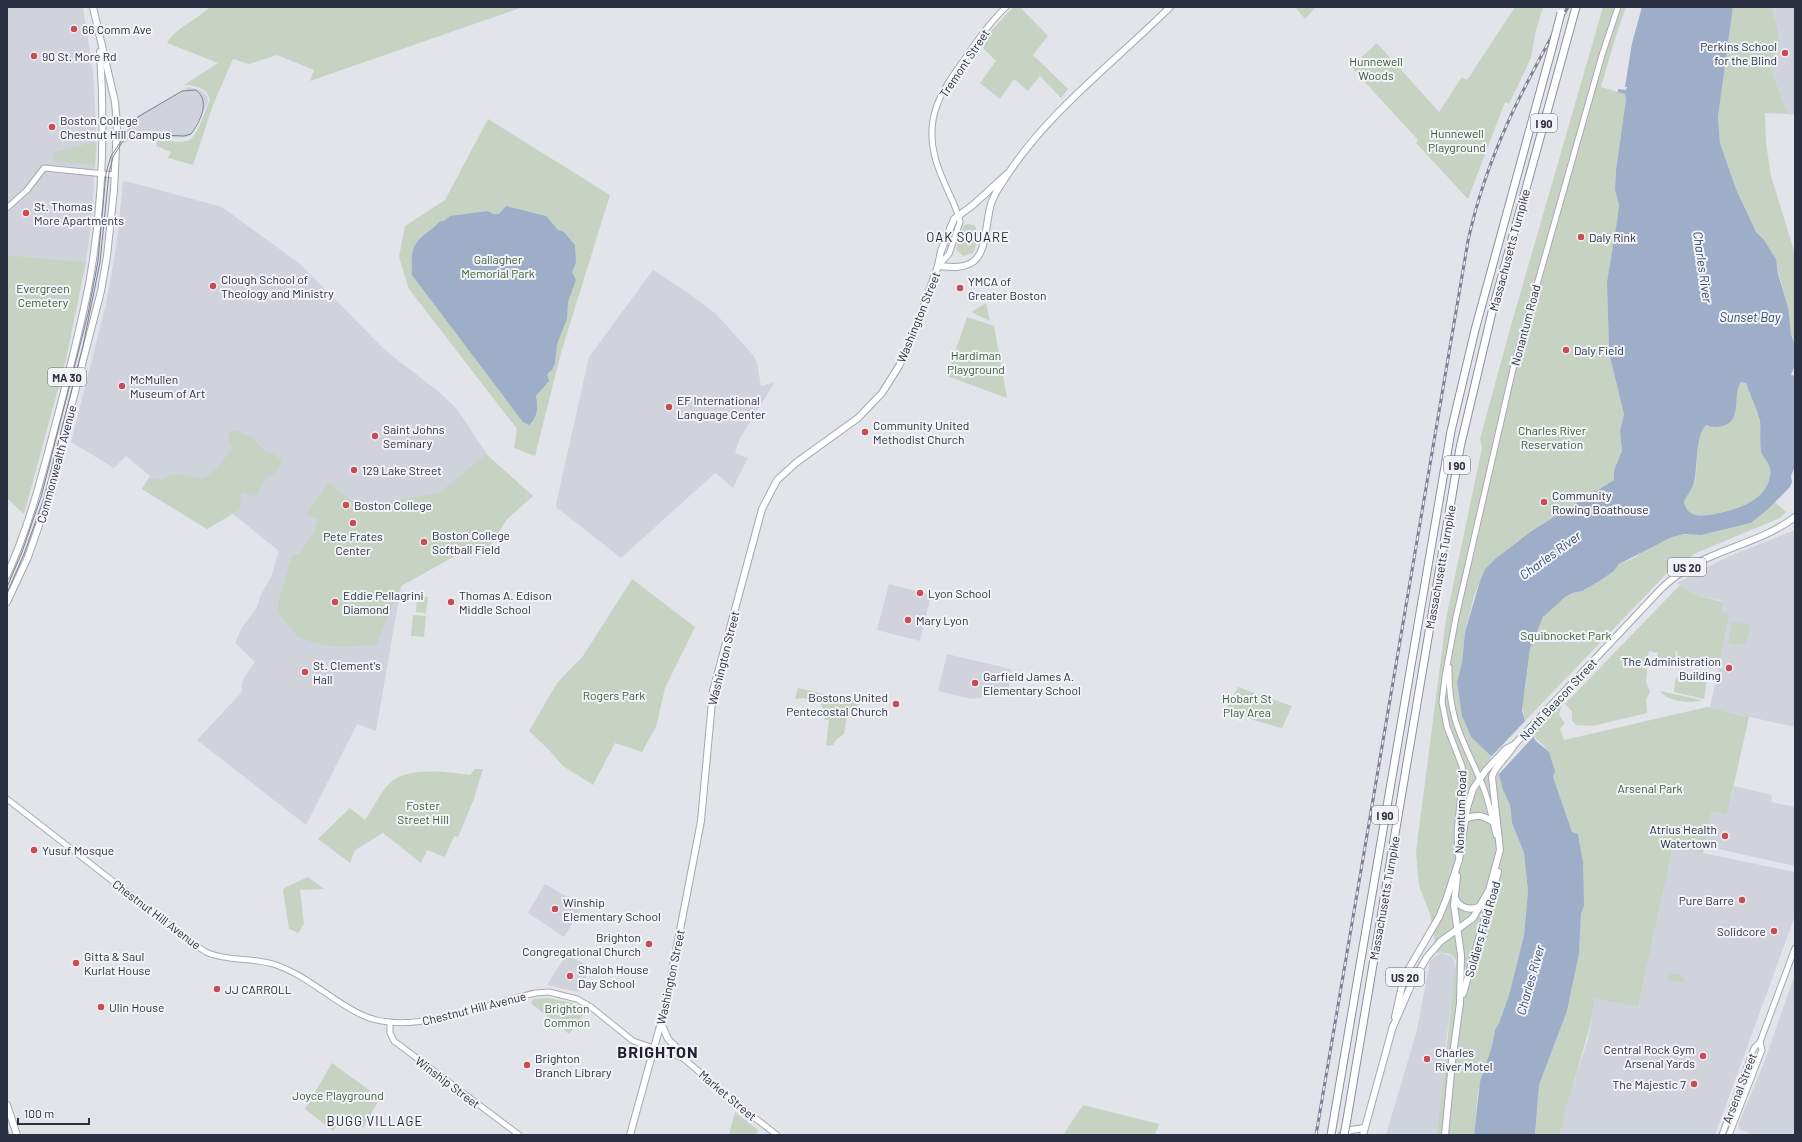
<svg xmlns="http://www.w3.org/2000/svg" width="1802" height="1142" font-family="Barlow,sans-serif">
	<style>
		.built { fill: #d0d3db }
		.green { fill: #c6d3c3 }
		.water { fill: #9eaec8; fill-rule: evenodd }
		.pier { fill: #e2e4ea }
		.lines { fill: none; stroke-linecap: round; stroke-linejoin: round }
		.secondary-casing { stroke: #a7aab4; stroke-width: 7 }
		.primary-casing { stroke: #a1a7b5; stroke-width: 8 }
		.motorway-casing { stroke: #8a90a0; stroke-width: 9 }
		.secondary { stroke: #fff; stroke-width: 5 }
		.primary { stroke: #fff; stroke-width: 6 }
		.motorway { stroke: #fff; stroke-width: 7 }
		.tram { stroke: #7c8293; stroke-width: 1 }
		.rail-casing { stroke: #7c8293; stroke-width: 3 }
		.rail { stroke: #f1f3f7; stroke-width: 1.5; stroke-dasharray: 4.5; stroke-linecap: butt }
		.motorway-bridge-casing { stroke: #8a90a0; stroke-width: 9; stroke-linecap: butt }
		.motorway-bridge { stroke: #fff; stroke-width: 7 }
		.poi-dot { fill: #c94c53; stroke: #f1f3f7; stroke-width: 1.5 }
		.labels { text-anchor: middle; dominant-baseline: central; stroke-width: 4; stroke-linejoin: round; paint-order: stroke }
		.shield { fill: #f1f3f7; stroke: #666a78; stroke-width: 1 }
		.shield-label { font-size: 11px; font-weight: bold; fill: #2a3041 }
		.poi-label { font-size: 12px; fill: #2a3041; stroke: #f1f3f7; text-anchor: start }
		.park-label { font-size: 12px; fill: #3b5c38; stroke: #f1f3f7 }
		.street-label { font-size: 12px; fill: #2a3041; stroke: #f1f3f7 }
		.neighbourhood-label { font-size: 13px; letter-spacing: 1px; fill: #1d2232; stroke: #f1f3f7 }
		.water-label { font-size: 13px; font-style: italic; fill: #364b73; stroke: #f1f3f7 }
		.district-label { font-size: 16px; font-weight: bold; letter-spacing: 1px; fill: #1d2232; stroke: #f1f3f7 }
	</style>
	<rect width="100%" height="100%" fill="#e2e4ea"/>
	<!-- built -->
	<g class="built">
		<polygon points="7,7 83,7 93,72 97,140 91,225 86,262 7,255"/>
		<polygon points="1772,7 1795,7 1795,115 1788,114 1772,72 1779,34"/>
		<polygon points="189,87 202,91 207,96 208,102 190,136 179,138 136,136 124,143 123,134 137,116"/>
		<polygon points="126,181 222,207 300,264 386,351 439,392 457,409 488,456 533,496 507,519 489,547 478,547 462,552 401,586 376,731 357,724 306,825 197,740 241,693 243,679 255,662 235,643 241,629 257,607 261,594 271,577 279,551 233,514 207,529 142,489 150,476 126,456 114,468 71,442 106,304 116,248 123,182"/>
		<polygon points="653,270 684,290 716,314 753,355 757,363 761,386 775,382 740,438 735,453 748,458 733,488 715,473 621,558 556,507 556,504 589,357"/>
		<polygon points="1795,530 1795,727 1710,708 1730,613 1722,611 1723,601 1696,595 1677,583 1727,557"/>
		<polygon points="889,584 931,595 920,641 877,630"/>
		<polygon points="947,654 1011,669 1008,693 971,699 938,691"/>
		<polygon points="1734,786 1772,795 1771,802 1795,807 1795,866 1705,846 1712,812 1727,815"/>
		<polygon points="1679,848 1795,872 1795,916 1715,1135 1560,1135 1565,1109 1588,1039 1595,997 1638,1007 1672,852"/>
		<polygon points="545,884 583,906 564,937 528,913"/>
		<polygon points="1442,953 1453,957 1455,965 1455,979 1447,1034 1438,1135 1386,1135 1417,1030 1430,961 1434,957"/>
		<polygon points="566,955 592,967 578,992 547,985"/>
		<polygon points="1795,974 1795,1135 1756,1135 1740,1130 1738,1125 1765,1060"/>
	</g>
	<!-- green -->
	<g class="green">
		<path d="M210 7H523L310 81 314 70 277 55 249 64 233 59 213 105 193 165 168 158 171 152 156 146 158 139C167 140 180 144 189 140 198 136 206 109 210 99 207 88 195 85 184 85L218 63 167 43C176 27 197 20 210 7Z"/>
		<polygon points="1013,7 1020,7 1048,36 1033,55 1068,89 1061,98 1040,76 1028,91 1014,79 1000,99 980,83 996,61 979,44"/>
		<polygon points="1295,7 1316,7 1305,19"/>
		<polygon points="1515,7 1543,7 1536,30 1531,58 1509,104 1505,102 1468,199 1416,143 1418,140 1351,67 1377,43 1439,112 1462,77 1467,80"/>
		<path d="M1603 7H1626L1616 36 1601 87 1625 94 1626 99 1616 170 1615 190 1619 205 1617 221 1607 282 1609 353 1624 414 1620 431 1622 451 1614 470V480L1533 530 1495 559 1485 569 1474 596 1465 632 1462 663 1457 682 1462 716 1471 737 1491 756 1496 764 1503 790 1510 805 1512 823 1524 853 1528 891 1524 935 1509 995 1499 1023 1495 1030 1492 1046 1478 1091 1474 1135H1437L1456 962C1454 953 1446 952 1437 953L1430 914 1419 886 1416 852 1446 619 1482 448 1480 439 1510 329Z"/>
		<polygon points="1733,7 1772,7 1779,34 1772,72 1788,114 1765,113 1766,143 1771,176 1795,254 1795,345 1788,323 1788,307 1773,254 1756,232 1736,189 1720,143 1718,117"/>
		<polygon points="488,119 610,195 561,353 535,456 514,448 517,429 409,289 399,257 405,226 445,200"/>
		<polygon points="94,142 96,144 95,165 55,162 52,157 55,152"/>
		<path d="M968 224 974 225C980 232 977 245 973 253L963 256 956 249 964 225Z"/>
		<polygon points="7,255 86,262 66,360 24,514 7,498"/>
		<polygon points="986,303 990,321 971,312"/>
		<polygon points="967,317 994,326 1007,398 947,376"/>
		<path d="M1741 382 1746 383C1750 396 1757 407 1760 421 1761 429 1759 448 1762 454 1766 462 1772 465 1770 476 1766 500 1739 509 1719 513 1706 516 1688 520 1684 502 1688 494 1693 488 1695 479 1699 463 1694 437 1706 425 1718 427 1727 426 1734 415L1738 387Z"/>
		<polygon points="236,430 251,437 266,452 272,453 282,460 278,470 266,479 257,495 253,496 241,492 240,509 207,529 142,489 149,478 163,480 171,475 182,474 202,479 214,471 232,449 228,436 230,431"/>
		<polygon points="486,454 533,496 507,519 489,547 478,547 462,552 401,586 376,645 346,647 328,646 299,638 278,613 278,604 292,555 299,554 314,532 318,519 306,514 329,483 352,501 373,504 439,493"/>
		<polygon points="1775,502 1786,512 1780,518 1696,553 1669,571 1525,721 1522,704 1525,690 1530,649 1543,617 1555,605 1572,593 1582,591 1598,582 1614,571 1619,564 1634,558 1646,549 1679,534 1701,535 1751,523"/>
		<polygon points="632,579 695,627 665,688 656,727 642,752 615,743 593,785 563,766 548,749 529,731 557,683 583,656"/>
		<polygon points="1680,585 1696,595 1723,602 1722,611 1730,613 1718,669 1712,667 1711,669 1707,668 1707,665 1676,659 1678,653 1676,650 1675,658 1673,658 1672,660 1657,657 1658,653 1649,651 1645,669 1647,669 1646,682 1650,692 1646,699 1647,713 1593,726 1576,725 1572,721 1572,711 1565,704"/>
		<polygon points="417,596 428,597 426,613 416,612"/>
		<polygon points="413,615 426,616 424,637 411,636"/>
		<polygon points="1732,622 1751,625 1746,643 1736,645 1728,643"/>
		<polygon points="1680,673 1700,677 1703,673 1708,675 1704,699 1674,692 1675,681"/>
		<polygon points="1238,687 1292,706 1282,728 1225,712"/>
		<polygon points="798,688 860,702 859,705 856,706 854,714 847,715 844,734 837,739 833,745 826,746 829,720 825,720 821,703 804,698 795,699"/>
		<path d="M1660 691 1701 700V701C1687 703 1669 702 1660 691Z"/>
		<path d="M1562 704 1559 715 1565 723 1560 729 1564 740 1707 707 1749 717 1727 815 1712 812 1703 853 1679 848 1672 852 1638 1007 1595 998C1588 1046 1569 1088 1560 1135H1535L1539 1085 1567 1011 1579 954 1583 862 1578 834 1572 833 1553 777C1556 767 1551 756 1545 747 1542 743 1537 741 1534 736L1538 726Z"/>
		<path d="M475 769H483L474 799 458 837 454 836 445 857 427 850 421 863 383 833 355 850 350 863 318 839 350 808 365 820C373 809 379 794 389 784 405 766 448 772 470 775Z"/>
		<polygon points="308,877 324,889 300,890 304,924 298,933 289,929 283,891 284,888"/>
		<polygon points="1669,973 1680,975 1685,979 1684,983 1668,980"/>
		<polygon points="548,998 573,1003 587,1010 569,1034 532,1004 531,1002 533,999"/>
		<polygon points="332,1063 380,1098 363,1128 343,1116 333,1131 305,1109"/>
		<polygon points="1083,1105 1159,1124 1155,1135 1063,1135"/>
		<polygon points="735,1112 758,1130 757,1135 729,1135"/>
	</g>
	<!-- water -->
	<g class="water">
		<path d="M1642 7H1733L1718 117 1720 143 1736 189 1756 232 1764 240 1776 259 1778 274 1788 307 1791 334 1795 345V365L1791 375 1795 376V466L1791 476 1792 482 1790 487 1768 509 1751 523 1701 535 1684 534 1672 537 1619 564 1614 571 1598 582 1582 591 1572 593 1564 598 1543 617 1530 649 1522 710 1525 721 1536 741 1549 752 1555 771 1553 777 1572 832 1578 834 1583 862 1584 906 1581 913 1579 954 1567 1011 1539 1085 1535 1135H1474L1480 1082 1492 1046 1495 1030 1499 1023 1509 995 1524 935 1528 891 1524 853 1512 823 1510 805 1503 790 1496 764 1491 756 1471 737 1462 716 1457 682 1462 663 1465 632 1480 581 1485 569 1495 559 1533 530 1614 480V470L1622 451 1620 431 1624 414 1609 353 1607 282 1617 221 1619 205 1615 190 1616 170 1626 99 1625 94 1618 92V89L1626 90 1627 87H1625L1632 43ZM1741 382 1746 383C1750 396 1757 408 1760 421 1761 429 1759 448 1762 454 1766 462 1772 465 1770 476 1766 500 1739 509 1719 513 1706 516 1688 520 1684 502 1687 495 1692 490 1694 482 1698 466 1695 436 1706 425 1710 426 1712 427 1716 427 1745 426 1731 396 1741 382Z"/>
		<path d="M506 206 546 216 558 230 564 232 575 245 576 263 572 272 576 280 568 302 567 319 557 344 555 363 552 370 547 374 549 381 536 396C538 407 538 417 529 425L523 422 412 275C412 258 409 247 424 235 430 230 434 228 439 222L444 221 450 216 488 211 493 214H499Z"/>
	</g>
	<!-- pier -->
	<polygon class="pier" points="1526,720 1535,735 1499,774 1490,758"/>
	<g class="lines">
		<!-- secondary casing -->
		<g class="secondary-casing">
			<g id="secondary">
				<polyline points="7,208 27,190 44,168 115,175"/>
				<path d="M938 266 949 254 960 222C956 203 940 179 935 157 924 115 943 89 966 57 978 39 990 22 1006 7"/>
				<path d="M1449 667C1448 720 1463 739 1482 784 1489 800 1492 818 1496 835"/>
				<path d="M7 799 190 941C196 945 202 950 208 953 230 962 254 957 276 965 308 976 332 1001 362 1015 411 1038 485 1003 536 993L549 992 577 999 591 1007 633 1041 683 1058 738 1105 777 1135"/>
				<polyline points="1458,855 1457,832 1463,774 1462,766 1447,727 1442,702 1445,677 1456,617 1513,369 1602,55 1618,7"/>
				<polyline points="390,1022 390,1033 394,1041 519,1135"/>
				<polyline points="1722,1135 1754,1048 1760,1042 1795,948"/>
				<polyline points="1729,1135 1762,1050 1760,1042"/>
			</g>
		</g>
		<!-- primary casing -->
		<g class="primary-casing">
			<g id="primary">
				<path d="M938 266C950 267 964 269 974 261 987 251 986 219 991 204 994 195 999 187 1004 180 1047 112 1114 63 1170 7"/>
				<path d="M7 575C31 522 44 467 59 411 70 367 82 323 90 278 103 203 105 128 100 52"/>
				<polyline points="7,602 28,557 45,508 101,291 107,256 114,190 117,125 115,102 93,7"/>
				<path d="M1465 819C1476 814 1483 815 1493 822"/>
				<path d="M1455 898C1460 909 1471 911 1481 906"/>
				<polyline points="1463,994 1498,872"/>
				<polyline points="1395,1017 1404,977 1439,917 1446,900 1459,860 1467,808 1473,789 1486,770 1506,749 1514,745"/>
				<polyline points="661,1023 668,1039 681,1052 683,1058"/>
				<path d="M1392 1029 1412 983 1427 957 1441 941 1473 918 1489 890 1500 850 1492 777C1495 765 1508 757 1514 745L1660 590C1701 548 1753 549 1795 517"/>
				<polyline points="7,1105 17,1135"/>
				<polyline points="630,1135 665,1008 701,821 713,691 762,509 777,480 797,462 858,418 882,393 899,366 912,339 938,266 941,251 954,219 973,205 1007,174"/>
				<polyline points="1342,1135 1351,1130 1364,1128"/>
				<polyline points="1363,1135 1393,1026"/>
				<polyline points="1445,1135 1452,1062 1460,1003 1461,955 1454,905 1457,876"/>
			</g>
		</g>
		<!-- motorway casing -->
		<g class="motorway-casing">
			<g id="motorway">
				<polyline points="1347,1119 1460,448 1492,312 1576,7"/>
				<polyline points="1331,1135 1451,431 1475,330 1552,48"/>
			</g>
		</g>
		<!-- secondary -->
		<use href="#secondary" class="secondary"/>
		<!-- primary -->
		<use href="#primary" class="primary"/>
		<!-- motorway -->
		<use href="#motorway" class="motorway"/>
		<!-- tram -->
		<g class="tram">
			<path d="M7 587 22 552 41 497 88 314 98 261 106 173 111 156 138 117 182 91 196 90C211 101 200 122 191 134L184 136 136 134 123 141 113 157 109 173 100 262 83 346 44 498 24 554 7 593"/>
			<polyline points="7,1127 9,1135"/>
		</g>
		<!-- rail casing -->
		<g class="rail-casing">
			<path id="rail" d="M1316 1135 1468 241C1487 153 1525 84 1568 7"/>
		</g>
		<!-- rail -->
		<use href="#rail" class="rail"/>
		<!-- motorway-bridge casing -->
		<g class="motorway-bridge-casing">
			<g id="motorway-bridge">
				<polyline points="1552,48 1561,13"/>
				<polyline points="1344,1135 1347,1119"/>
			</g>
		</g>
		<!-- motorway-bridge -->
		<use href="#motorway-bridge" class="motorway-bridge"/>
	</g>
	<!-- markers -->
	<g class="poi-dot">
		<circle cx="74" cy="29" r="4"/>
		<circle cx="1785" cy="53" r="4"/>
		<circle cx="34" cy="56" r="4"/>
		<circle cx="52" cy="127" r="4"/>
		<circle cx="26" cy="213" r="4"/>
		<circle cx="1581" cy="237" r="4"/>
		<circle cx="213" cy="286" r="4"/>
		<circle cx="960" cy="288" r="4"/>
		<circle cx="1566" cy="350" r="4"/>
		<circle cx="122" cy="386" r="4"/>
		<circle cx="669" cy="407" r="4"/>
		<circle cx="865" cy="432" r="4"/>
		<circle cx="375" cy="436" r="4"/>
		<circle cx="354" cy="470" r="4"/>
		<circle cx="1544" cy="502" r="4"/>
		<circle cx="346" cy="505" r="4"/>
		<circle cx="353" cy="523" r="4"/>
		<circle cx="424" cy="542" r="4"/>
		<circle cx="920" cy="593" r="4"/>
		<circle cx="335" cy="602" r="4"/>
		<circle cx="451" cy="602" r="4"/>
		<circle cx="908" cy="620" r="4"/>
		<circle cx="1729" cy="668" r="4"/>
		<circle cx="305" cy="672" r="4"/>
		<circle cx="975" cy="683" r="4"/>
		<circle cx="896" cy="704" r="4"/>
		<circle cx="1725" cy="836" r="4"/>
		<circle cx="34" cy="850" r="4"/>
		<circle cx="1742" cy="900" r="4"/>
		<circle cx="555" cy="909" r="4"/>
		<circle cx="1774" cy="931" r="4"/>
		<circle cx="649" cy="944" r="4"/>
		<circle cx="76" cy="963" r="4"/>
		<circle cx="570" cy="976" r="4"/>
		<circle cx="217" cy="989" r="4"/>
		<circle cx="101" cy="1007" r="4"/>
		<circle cx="1703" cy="1056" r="4"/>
		<circle cx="1427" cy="1059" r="4"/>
		<circle cx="527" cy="1065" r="4"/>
		<circle cx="1694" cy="1084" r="4"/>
	</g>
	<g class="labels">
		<!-- shield labels -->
		<g class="shield">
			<rect x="1531" y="114" width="26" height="18" rx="3"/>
			<rect x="48" y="368" width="38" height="18" rx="3"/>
			<rect x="1444" y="456" width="26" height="18" rx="3"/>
			<rect x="1668" y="558" width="38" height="18" rx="3"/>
			<rect x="1372" y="806" width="26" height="18" rx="3"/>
			<rect x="1386" y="968" width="38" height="18" rx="3"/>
		</g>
		<g class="shield-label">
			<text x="1544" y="123">I 90</text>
			<text x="67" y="377">MA 30</text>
			<text x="1457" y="465">I 90</text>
			<text x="1687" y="567">US 20</text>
			<text x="1385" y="815">I 90</text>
			<text x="1405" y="977">US 20</text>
		</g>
		<!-- poi labels -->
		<g class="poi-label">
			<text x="82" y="29">66 Comm Ave</text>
			<text x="1777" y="46" text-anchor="end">Perkins School<tspan x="1777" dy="14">for the Blind</tspan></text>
			<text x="42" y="56">90 St. More Rd</text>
			<text x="60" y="120">Boston College<tspan x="60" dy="14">Chestnut Hill Campus</tspan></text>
			<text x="34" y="206">St. Thomas<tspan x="34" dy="14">More Apartments</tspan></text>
			<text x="1589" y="237">Daly Rink</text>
			<text x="221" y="279">Clough School of<tspan x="221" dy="14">Theology and Ministry</tspan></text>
			<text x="968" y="281">YMCA of<tspan x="968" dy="14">Greater Boston</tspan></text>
			<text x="1574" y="350">Daly Field</text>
			<text x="130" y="379">McMullen<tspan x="130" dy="14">Museum of Art</tspan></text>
			<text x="677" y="400">EF International<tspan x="677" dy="14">Language Center</tspan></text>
			<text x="873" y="425">Community United<tspan x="873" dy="14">Methodist Church</tspan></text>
			<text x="383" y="429">Saint Johns<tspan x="383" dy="14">Seminary</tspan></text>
			<text x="362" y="470">129 Lake Street</text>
			<text x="1552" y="495">Community<tspan x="1552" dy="14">Rowing Boathouse</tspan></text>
			<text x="354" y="505">Boston College</text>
			<text x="432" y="535">Boston College<tspan x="432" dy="14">Softball Field</tspan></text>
			<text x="353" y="536" text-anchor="middle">Pete Frates<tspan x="353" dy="14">Center</tspan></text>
			<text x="928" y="593">Lyon School</text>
			<text x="343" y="595">Eddie Pellagrini<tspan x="343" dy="14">Diamond</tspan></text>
			<text x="459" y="595">Thomas A. Edison<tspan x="459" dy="14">Middle School</tspan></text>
			<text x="916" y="620">Mary Lyon</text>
			<text x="1721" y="661" text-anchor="end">The Administration<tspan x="1721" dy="14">Building</tspan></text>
			<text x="313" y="665">St. Clement's<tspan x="313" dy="14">Hall</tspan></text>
			<text x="983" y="676">Garfield James A.<tspan x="983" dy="14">Elementary School</tspan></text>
			<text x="888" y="697" text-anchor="end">Bostons United<tspan x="888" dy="14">Pentecostal Church</tspan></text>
			<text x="1717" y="829" text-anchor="end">Atrius Health<tspan x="1717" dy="14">Watertown</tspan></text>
			<text x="42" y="850">Yusuf Mosque</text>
			<text x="1734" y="900" text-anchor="end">Pure Barre</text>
			<text x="563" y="902">Winship<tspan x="563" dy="14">Elementary School</tspan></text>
			<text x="1766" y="931" text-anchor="end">Solidcore</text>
			<text x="641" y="937" text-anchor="end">Brighton<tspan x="641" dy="14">Congregational Church</tspan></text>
			<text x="84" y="956">Gitta &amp; Saul<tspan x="84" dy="14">Kurlat House</tspan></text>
			<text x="578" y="969">Shaloh House<tspan x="578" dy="14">Day School</tspan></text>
			<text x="225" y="989">JJ CARROLL</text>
			<text x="109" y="1007">Ulin House</text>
			<text x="1695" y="1049" text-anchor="end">Central Rock Gym<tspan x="1695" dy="14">Arsenal Yards</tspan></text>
			<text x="1435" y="1052">Charles<tspan x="1435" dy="14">River Motel</tspan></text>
			<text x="535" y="1058">Brighton<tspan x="535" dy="14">Branch Library</tspan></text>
			<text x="1686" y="1084" text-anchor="end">The Majestic 7</text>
		</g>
		<!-- park labels -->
		<g class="park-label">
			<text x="1376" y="61">Hunnewell<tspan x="1376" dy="14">Woods</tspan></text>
			<text x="1457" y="133">Hunnewell<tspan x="1457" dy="14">Playground</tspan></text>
			<text x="498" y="259">Gallagher<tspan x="498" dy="14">Memorial Park</tspan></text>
			<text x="43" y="288">Evergreen<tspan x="43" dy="14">Cemetery</tspan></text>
			<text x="976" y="355">Hardiman<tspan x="976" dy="14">Playground</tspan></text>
			<text x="1552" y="430">Charles River<tspan x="1552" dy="14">Reservation</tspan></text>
			<text x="1566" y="635">Squibnocket Park</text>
			<text x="614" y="695">Rogers Park</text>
			<text x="1247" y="698">Hobart St<tspan x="1247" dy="14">Play Area</tspan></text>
			<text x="1650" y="788">Arsenal Park</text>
			<text x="423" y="805">Foster<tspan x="423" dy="14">Street Hill</tspan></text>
			<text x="567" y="1008">Brighton<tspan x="567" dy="14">Common</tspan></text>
			<text x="338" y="1095">Joyce Playground</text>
		</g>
		<!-- street labels -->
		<g class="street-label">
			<text transform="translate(964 63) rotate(-56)">Tremont Street</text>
			<text transform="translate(1509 250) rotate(-75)">Massachusetts Turnpike</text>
			<text transform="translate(918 317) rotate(-68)">Washington Street</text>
			<text transform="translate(1525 325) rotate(-75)">Nonantum Road</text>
			<text transform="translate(56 464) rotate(-75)">Commonwealth Avenue</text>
			<text transform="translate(1440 567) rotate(-80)">Massachusetts Turnpike</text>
			<text transform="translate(723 658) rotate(-76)">Washington Street</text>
			<text transform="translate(1558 699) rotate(-47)">North Beacon Street</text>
			<text transform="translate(1460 812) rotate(-88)">Nonantum Road</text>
			<text transform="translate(1384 898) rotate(-80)">Massachusetts Turnpike</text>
			<text transform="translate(157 914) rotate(37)">Chestnut Hill Avenue</text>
			<text transform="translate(1482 929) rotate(-74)">Soldiers Field Road</text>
			<text transform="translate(670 977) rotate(-78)">Washington Street</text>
			<text transform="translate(474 1008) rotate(-14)">Chestnut Hill Avenue</text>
			<text transform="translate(448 1082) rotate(37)">Winship Street</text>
			<text transform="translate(1739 1088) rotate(-69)">Arsenal Street</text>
			<text transform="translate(728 1095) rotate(40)">Market Street</text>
		</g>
		<!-- neighbourhood labels -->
		<g class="neighbourhood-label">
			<text x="968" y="237">OAK SQUARE</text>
			<text x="375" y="1121">BUGG VILLAGE</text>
		</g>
		<!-- water labels -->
		<g class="water-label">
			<text transform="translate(1703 267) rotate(82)">Charles River</text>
			<text x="1750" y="317">Sunset Bay</text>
			<text transform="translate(1550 555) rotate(-36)">Charles River</text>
			<text transform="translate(1530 980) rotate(-74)">Charles River</text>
		</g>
		<!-- district labels -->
		<g class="district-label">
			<text x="658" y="1051">BRIGHTON</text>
		</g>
	</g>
	<!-- border -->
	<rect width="1802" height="1142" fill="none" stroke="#2a3041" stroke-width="16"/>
	<!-- scale -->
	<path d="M18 1118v6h71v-6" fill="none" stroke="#2a3041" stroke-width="2"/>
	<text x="24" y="1118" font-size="12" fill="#2a3041" stroke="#f1f3f7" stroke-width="3" paint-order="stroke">100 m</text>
</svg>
